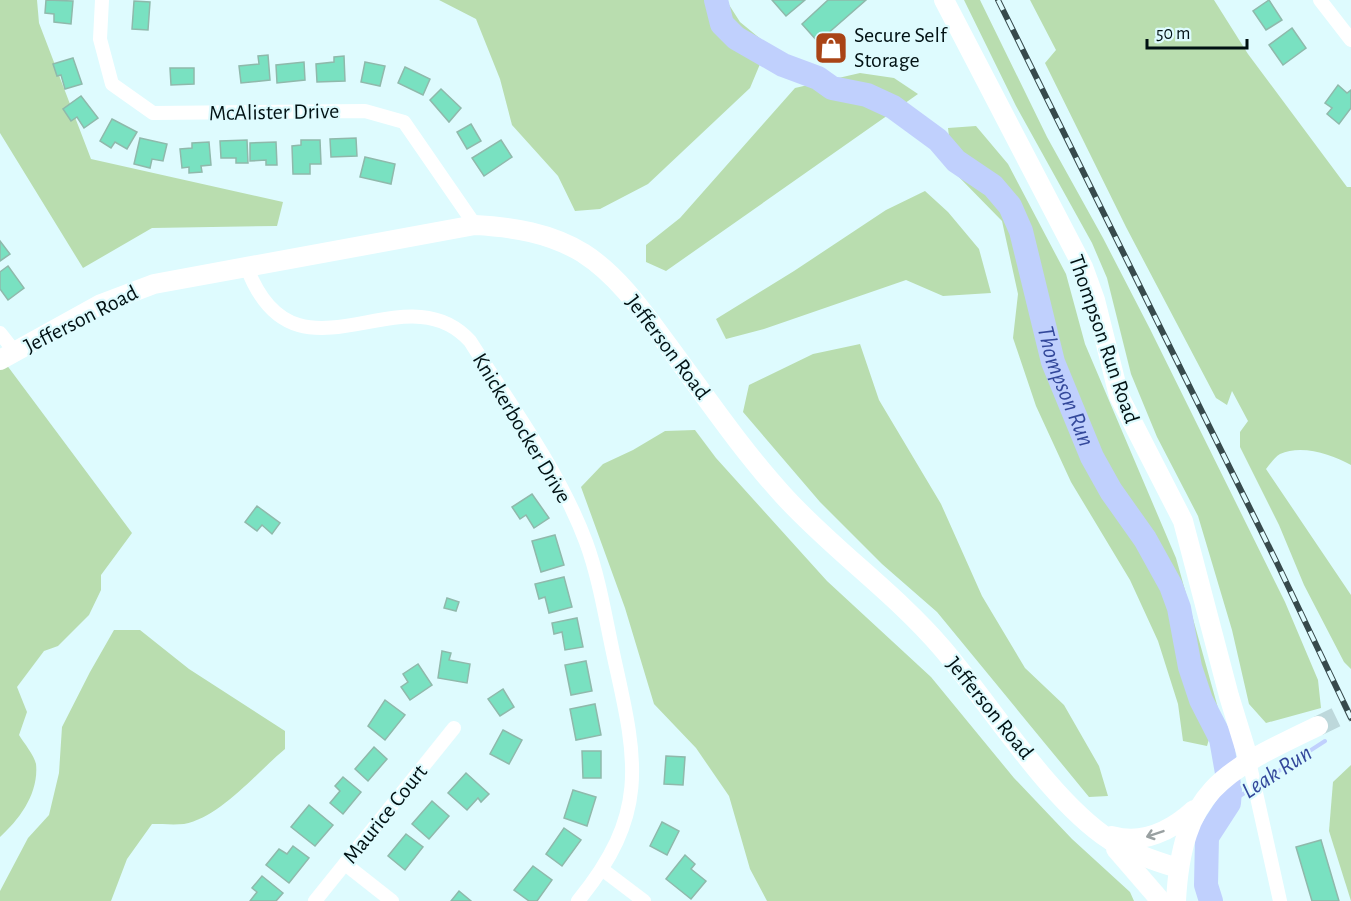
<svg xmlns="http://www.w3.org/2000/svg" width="1351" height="901" font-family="'Alegreya Sans',sans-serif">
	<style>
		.green { fill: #b9ddaf }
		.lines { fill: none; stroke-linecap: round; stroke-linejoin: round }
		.stream { stroke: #c0d0fd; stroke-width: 4 }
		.river { stroke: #c0d0fd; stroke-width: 24 }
		.building { fill: #79e1c1; stroke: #8fb9ab; stroke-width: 1.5 }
		.secondary-tunnel { stroke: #bdd8db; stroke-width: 20; stroke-dasharray: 20 10; stroke-linecap: butt }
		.street { stroke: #fff; stroke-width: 14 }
		.secondary { stroke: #fff; stroke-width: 20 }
		.rail-casing { stroke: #374a4c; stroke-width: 6 }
		.rail { stroke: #defbfe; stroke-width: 4; stroke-dasharray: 11; stroke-linecap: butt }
		.oneway { stroke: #99a0a1 }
		.labels { text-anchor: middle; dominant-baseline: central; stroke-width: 4.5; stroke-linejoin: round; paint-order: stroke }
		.poi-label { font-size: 22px; fill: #011113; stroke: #defbfe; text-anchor: start }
		.street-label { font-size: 22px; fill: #011113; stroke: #defbfe }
		.water-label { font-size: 24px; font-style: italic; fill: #33489b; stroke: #defbfe }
	</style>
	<rect width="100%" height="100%" fill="#defbfe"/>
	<!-- green -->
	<g class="green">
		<polygon points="0,0 37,0 39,23 91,159 283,202 277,226 152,228 83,268 0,133"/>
		<polygon points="439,0 726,0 740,22 768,45 750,88 648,184 600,209 575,211 558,176 512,125 500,79 476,19"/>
		<polygon points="964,0 980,0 1047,137 1103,238 1150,329 1285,602 1318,680 1321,708 1266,723 1249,704 1232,630 1198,516 1157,437 1131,374 1107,278 1092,243 1016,106"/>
		<path d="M1030 0H1214L1248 54 1347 187H1351V465C1332 454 1301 444 1280 454 1275 457 1270 464 1266 469L1351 595V669L1344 662 1304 585 1279 525 1240 447V432L1248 421 1232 391 1227 405 1216 398 1126 227 1045 63 1056 50Z"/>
		<polygon points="860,73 894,78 918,94 666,271 646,262 646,245 680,218 795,88"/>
		<polygon points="976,126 1008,164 1066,274 1085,344 1176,558 1218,708 1207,746 1183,741 1178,704 1158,641 1130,580 1071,482 1036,406 1013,338 1018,294 1002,221 953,171 948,128"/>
		<polygon points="925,191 948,212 979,249 991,293 943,296 906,280 764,329 726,339 716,319 794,271 886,210"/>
		<polygon points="860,344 879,400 941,504 982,596 1025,668 1064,705 1099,766 1108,796 1089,797 937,612 882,564 820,502 743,412 749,385 813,354"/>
		<path d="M6 364 132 533 101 575V590L89 615 58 646 44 651 17 687 27 712 19 735C24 743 34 755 36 764 39 793 20 819 0 837V367Z"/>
		<polygon points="695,430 716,458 827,581 931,677 1014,778 1072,839 1130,892 1134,901 767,901 750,869 729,796 696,748 654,704 625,608 581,487 603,464 633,450 665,431"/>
		<path d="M114 630H140L189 669 285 731V749C257 772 221 817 184 824 174 825 162 824 152 824L127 859 111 901H0V891L28 838 49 815 59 773 62 727 90 672Z"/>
		<polygon points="1351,765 1351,901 1329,831 1333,782"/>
	</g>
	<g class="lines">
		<!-- stream -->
		<polyline class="stream" points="1229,803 1325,741"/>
		<!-- river -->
		<path class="river" id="s1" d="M716 0 722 24 736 38 783 65 818 78 832 88 867 95 893 107 938 140 956 161 993 186 1010 206 1021 231 1053 362 1092 457 1111 491 1145 539 1171 586 1179 608 1190 667 1201 700 1221 739 1230 790 1229 803 1207 837 1206 885 1211 901"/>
	</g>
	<!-- building -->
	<g class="building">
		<polygon points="46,0 73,1 71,24 54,22 54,14 45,13"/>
		<polygon points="772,0 805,0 786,16"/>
		<polygon points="828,0 866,0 818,42 802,24"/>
		<polygon points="1269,0 1282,20 1266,30 1253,11"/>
		<polygon points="134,1 150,2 148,30 132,29"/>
		<polygon points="1292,28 1306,48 1283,65 1269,45"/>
		<polygon points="268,55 270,80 241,83 239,66 259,64 258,56"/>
		<polygon points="344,56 345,81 317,82 316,64 334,62 334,57"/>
		<polygon points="73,58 82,84 65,89 61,75 57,76 53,64"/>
		<polygon points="304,62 305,80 277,83 276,65"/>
		<polygon points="365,62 385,66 380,86 361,82"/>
		<polygon points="405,67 430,79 423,95 398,83"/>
		<polygon points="170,68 194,68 194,84 171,85"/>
		<polygon points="1338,85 1347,93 1351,90 1351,108 1339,124 1327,114 1332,108 1325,103"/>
		<polygon points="441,89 461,108 449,122 430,100"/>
		<polygon points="81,96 98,118 84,128 77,117 71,121 63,109"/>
		<polygon points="112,119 137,132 127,149 115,142 111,148 100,141"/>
		<polygon points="471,124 481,141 467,149 457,132"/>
		<polygon points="140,138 167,144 163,161 152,159 150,168 134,164"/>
		<polygon points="356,138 357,156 331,157 330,139"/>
		<polygon points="247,140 248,163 236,163 236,158 221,158 220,141"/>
		<polygon points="301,140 320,140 321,164 310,164 310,174 293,174 292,146 301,145"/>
		<polygon points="501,140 512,157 484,176 472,158"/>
		<polygon points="209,142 211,165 201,166 202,172 189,173 189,167 182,168 180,149 192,148 192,143"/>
		<polygon points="276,142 277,165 266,165 266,160 250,161 250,143"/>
		<polygon points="365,157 395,164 391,184 360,177"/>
		<polygon points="0,241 10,254 0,261"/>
		<polygon points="8,266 24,288 8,300 0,289 0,272"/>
		<polygon points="532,494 549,518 534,528 526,515 520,519 512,507"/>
		<polygon points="257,506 280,523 272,534 262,525 257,531 245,522"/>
		<polygon points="555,535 564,565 541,572 532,541"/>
		<polygon points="564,577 572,607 549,613 545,597 539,599 535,584"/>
		<polygon points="447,598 459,602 456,611 444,608"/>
		<polygon points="577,618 583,647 565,650 562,632 554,634 552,623"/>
		<polygon points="442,651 451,653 449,660 470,664 467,683 438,678"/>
		<polygon points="586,661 592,691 571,695 565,665"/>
		<polygon points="418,664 432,685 410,700 401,687 408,682 403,674"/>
		<polygon points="503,689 514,707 500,716 488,699"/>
		<polygon points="385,700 405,715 385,740 368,726"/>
		<polygon points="595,704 601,735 576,740 570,709"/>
		<polygon points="503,730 522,740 509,764 490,754"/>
		<polygon points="374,747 387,759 368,781 355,769"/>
		<polygon points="582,751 601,751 601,778 583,778"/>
		<polygon points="666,756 685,757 683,785 664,784"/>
		<polygon points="466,773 489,794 481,802 478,798 467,810 448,793"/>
		<polygon points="343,777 361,792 343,814 330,803 340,791 335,786"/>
		<polygon points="573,790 596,797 587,826 564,818"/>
		<polygon points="432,801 449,816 429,839 412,824"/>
		<polygon points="309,805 333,825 315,846 291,827"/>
		<polygon points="662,822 679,831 667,855 650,846"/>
		<polygon points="564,828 581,840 562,866 546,854"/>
		<polygon points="406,834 423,847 405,870 388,856"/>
		<polygon points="1321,840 1339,901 1312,901 1296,847"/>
		<polygon points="293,846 309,858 289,883 266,865 279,849 287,854"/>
		<polygon points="685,855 695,864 691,869 706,881 691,899 666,879"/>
		<polygon points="533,866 552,880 537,901 529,901 514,890"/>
		<polygon points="262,876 283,893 276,901 250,901 257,892 252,888"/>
		<polygon points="459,891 471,901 451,901"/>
	</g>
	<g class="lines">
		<!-- secondary-tunnel -->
		<polyline class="secondary-tunnel" points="1318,726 1351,710"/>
		<!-- street -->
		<g class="street">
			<polyline points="102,0 100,39 112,84 153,113 365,111 404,122 475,225"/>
			<polyline points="1320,0 1351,40"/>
			<path d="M246 265C294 398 403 267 470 341 511 406 559 470 586 542 600 580 606 622 615 662 638 764 648 815 578 901"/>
			<polyline points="0,333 15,352"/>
			<polyline points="1249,761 1280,901"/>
			<polyline points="345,864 392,901"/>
			<polyline points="603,870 644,901"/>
			<polyline points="315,901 454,728"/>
		</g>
		<!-- secondary -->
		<g class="secondary">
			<polyline points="944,0 1083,267 1095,300 1119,396 1183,521 1229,696 1249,761"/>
			<path d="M0 360 101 304 154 284 475 225C513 227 550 233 583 253 619 276 644 313 669 347 706 397 741 449 783 495 832 549 894 592 942 648 991 705 1049 800 1110 840 1131 853 1154 861 1178 868"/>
			<path d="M1112 836C1143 845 1172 830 1194 810"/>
			<polyline points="1116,849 1161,901"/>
			<path d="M1176 901C1182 789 1224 771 1318 726"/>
		</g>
		<!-- rail casing -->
		<g class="rail-casing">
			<polyline id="rail" points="998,0 1277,563 1351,718"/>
		</g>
		<!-- rail -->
		<use href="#rail" class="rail"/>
	</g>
	<!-- one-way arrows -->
	<defs><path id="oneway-shaft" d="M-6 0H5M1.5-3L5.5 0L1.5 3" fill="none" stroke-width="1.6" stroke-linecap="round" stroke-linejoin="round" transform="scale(1.5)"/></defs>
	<use class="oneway" href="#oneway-shaft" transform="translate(1155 834) rotate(161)"/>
	<!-- icons -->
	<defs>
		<g id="shop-square" transform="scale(1.725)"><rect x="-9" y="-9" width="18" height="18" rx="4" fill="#a94416" stroke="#defbfe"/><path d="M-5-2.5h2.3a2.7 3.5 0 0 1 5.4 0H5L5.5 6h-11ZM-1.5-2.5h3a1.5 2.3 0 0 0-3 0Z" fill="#fff"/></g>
	</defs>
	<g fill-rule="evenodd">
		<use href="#shop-square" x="831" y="48"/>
	</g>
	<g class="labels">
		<!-- poi labels -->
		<g class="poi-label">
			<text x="854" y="35">Secure Self<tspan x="854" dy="25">Storage</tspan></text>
		</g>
		<!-- street labels -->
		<g class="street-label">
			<text transform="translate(274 112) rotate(-1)">McAlister Drive</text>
			<text transform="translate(81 319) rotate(-27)">Jefferson Road</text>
			<text transform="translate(1104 339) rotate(71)">Thompson Run Road</text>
			<text transform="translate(668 347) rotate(53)">Jefferson Road</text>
			<text transform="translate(522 428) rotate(59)">Knickerbocker Drive</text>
			<text transform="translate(990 708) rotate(51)">Jefferson Road</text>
			<text transform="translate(385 814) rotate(-51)">Maurice Court</text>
		</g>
		<!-- water labels -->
		<g class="water-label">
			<text stroke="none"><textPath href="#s1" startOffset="561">Thompson Run</textPath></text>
			<text transform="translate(1277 772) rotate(-33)">Leak Run</text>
		</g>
	</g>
	<!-- scale -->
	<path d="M1147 39v9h100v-9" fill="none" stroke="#011113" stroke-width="3"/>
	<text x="1156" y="39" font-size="18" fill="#011113" stroke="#defbfe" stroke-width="4.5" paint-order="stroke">50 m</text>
</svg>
